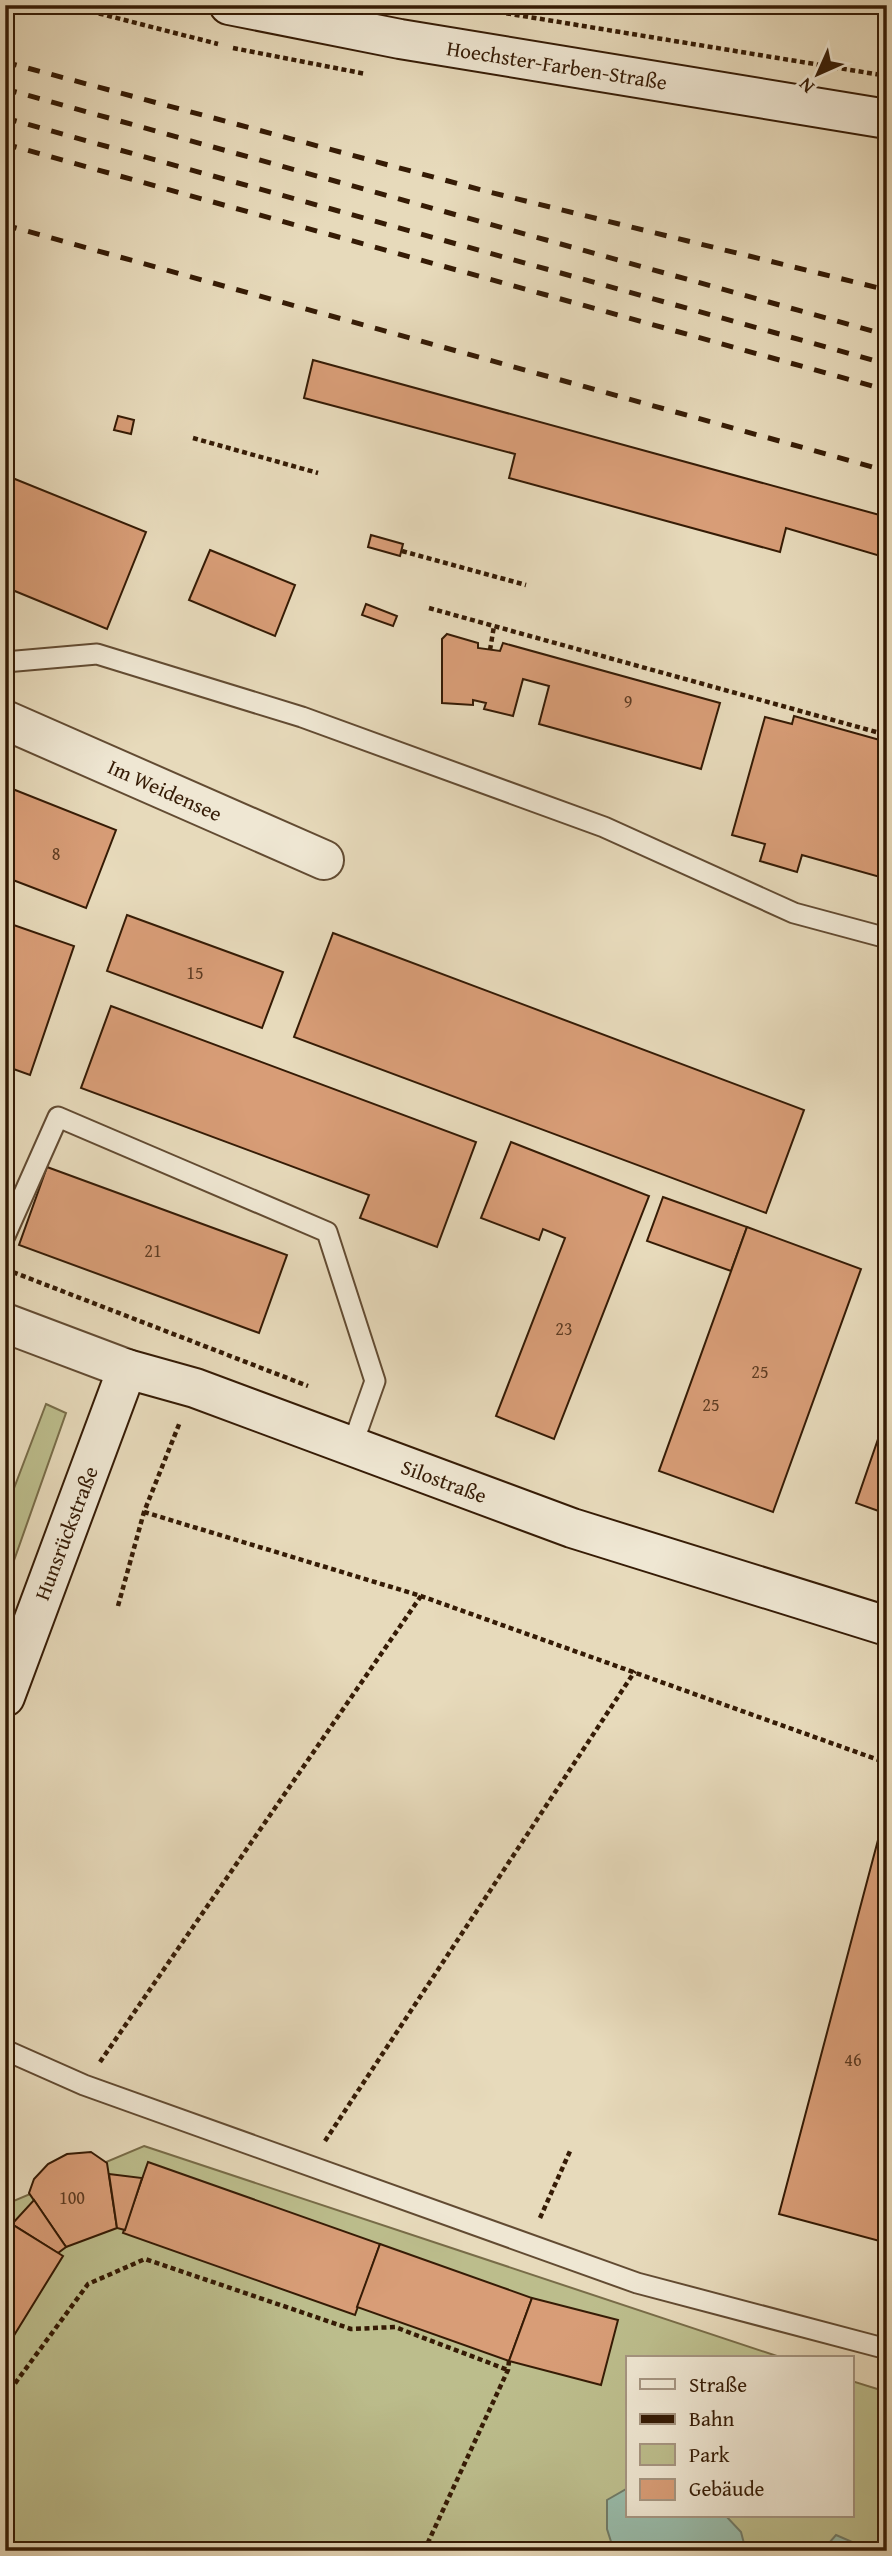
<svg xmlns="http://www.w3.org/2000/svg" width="892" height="2556" font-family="'Gentium Book Plus',serif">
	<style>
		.green { fill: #bcbd8c; stroke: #786c48; stroke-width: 2 }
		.water { fill: #98bbaa; stroke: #707b68; stroke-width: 2 }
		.building { fill: #d89d77; stroke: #351b05; stroke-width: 2 }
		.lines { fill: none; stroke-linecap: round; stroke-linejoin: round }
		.service-casing { stroke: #624b32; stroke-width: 23 }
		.minor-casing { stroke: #624b32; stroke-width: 42 }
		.secondary-casing { stroke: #351b05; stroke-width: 42 }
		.path { stroke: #351b05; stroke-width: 4.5; stroke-dasharray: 5 3.5; stroke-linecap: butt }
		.service { stroke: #efe7d3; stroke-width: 19 }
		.minor { stroke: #efe7d3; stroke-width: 38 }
		.secondary { stroke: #efe7d3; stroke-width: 38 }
		.rail { stroke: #351b05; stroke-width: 5; stroke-dasharray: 12 12; stroke-linecap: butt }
		.labels { text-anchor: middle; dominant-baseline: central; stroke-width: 5; stroke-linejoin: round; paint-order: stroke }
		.number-label { font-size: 18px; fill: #5e3c22 }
		.street-label { font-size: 21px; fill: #351b05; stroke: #efe7d3 }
	</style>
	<rect width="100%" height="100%" fill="#e7dabb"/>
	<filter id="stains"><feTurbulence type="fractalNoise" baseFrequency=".00286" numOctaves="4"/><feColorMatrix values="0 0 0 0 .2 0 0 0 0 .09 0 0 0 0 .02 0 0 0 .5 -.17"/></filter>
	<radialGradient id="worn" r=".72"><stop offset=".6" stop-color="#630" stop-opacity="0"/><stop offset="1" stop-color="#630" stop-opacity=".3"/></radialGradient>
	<!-- green -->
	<g class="green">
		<polygon points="46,1404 66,1413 5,1586 5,1512"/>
		<polygon points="144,2146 783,2358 628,2358 628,2516 852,2516 852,2381 887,2392 887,2551 5,2551 5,2211 11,2202"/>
	</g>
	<!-- water -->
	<g class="water">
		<polygon points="628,2488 628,2516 726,2516 741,2532 746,2551 614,2551 607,2529 607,2500"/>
		<polygon points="836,2535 873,2551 822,2551"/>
	</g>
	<!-- building -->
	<g class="building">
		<polygon points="313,360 887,517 887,558 786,528 780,552 509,478 515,454 304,398"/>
		<polygon points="118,416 134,420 131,434 114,430"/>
		<polygon points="5,475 146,532 107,629 5,587"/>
		<polygon points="371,535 403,544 400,556 368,547"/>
		<polygon points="210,550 295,585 275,636 189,600"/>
		<polygon points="366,604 397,616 393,626 362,615"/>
		<polygon points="447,634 478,643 478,648 500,651 503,643 720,703 701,769 539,724 549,686 523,679 513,716 484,709 486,703 473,700 473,705 442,703 442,639"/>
		<polygon points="794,716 887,742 887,879 802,855 797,872 760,861 765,844 732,835 765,717 792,724"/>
		<polygon points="5,786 116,830 86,908 5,877"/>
		<polygon points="127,915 283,972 262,1028 107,971"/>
		<polygon points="5,922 74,946 30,1075 5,1066"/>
		<polygon points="333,933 804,1110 766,1213 294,1037"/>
		<polygon points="111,1006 476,1142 437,1247 360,1218 369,1195 81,1088"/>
		<polygon points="511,1142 649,1196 554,1439 496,1416 565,1238 543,1229 539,1240 481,1218"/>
		<polygon points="47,1167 287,1255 259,1333 19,1245"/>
		<polygon points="663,1197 747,1227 731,1271 647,1241"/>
		<polygon points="747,1227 861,1269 773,1512 659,1471"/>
		<polygon points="887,1413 887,1514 856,1503"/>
		<polygon points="887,1806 887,2243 779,2214"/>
		<polygon points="91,2152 107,2163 117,2228 66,2247 29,2193 34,2179 48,2164 67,2154"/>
		<polygon points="148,2162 380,2244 355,2315 123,2233"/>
		<polygon points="109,2174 142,2178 125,2230 117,2228"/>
		<polygon points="34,2200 66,2247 58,2253 12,2224"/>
		<polygon points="5,2220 63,2256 5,2350"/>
		<polygon points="380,2244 532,2298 509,2361 357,2307"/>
		<polygon points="532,2298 618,2320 601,2385 509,2361"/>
	</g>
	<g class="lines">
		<!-- service casing -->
		<g class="service-casing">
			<g id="service">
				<polyline points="5,662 97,654 302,717 604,827 794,913 887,938"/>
				<polyline points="5,1236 58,1117 327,1232 375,1381 352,1446"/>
				<polyline points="5,2050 84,2085 637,2283 887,2349"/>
			</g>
		</g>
		<!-- minor casing -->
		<g class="minor-casing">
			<g id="minor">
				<polyline points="5,720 324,860"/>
				<polyline points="5,1323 127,1369"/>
			</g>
		</g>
		<!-- secondary casing -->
		<g class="secondary-casing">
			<g id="secondary">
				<polyline points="229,5 400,39 887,119"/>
				<polyline points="5,1697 127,1369 195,1388 572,1528 887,1626"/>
			</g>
		</g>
		<!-- path -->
		<g class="path">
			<polyline points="66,5 218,44"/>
			<polyline points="456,5 887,76"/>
			<polyline points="233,48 366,74"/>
			<polyline points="193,438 318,473"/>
			<polyline points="402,551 526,585"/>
			<polyline points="429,608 887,735"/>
			<polyline points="490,650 494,626"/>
			<polyline points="5,1269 308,1386"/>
			<polyline points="144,1512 421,1596 887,1763"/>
			<polyline points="118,1606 144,1512 180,1422"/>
			<polyline points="100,2062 421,1596"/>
			<polyline points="325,2141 635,1671"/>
			<polyline points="540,2218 571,2149"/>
			<polyline points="5,2397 88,2284 145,2259 351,2329 395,2327 508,2370"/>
			<polyline points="424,2551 508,2370 509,2361"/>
		</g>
		<!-- service -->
		<use href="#service" class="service"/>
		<!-- minor -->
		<use href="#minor" class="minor"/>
		<!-- secondary -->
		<use href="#secondary" class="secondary"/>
		<!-- rail -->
		<g class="rail">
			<polyline points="5,62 489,192 887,290"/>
			<polyline points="5,89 887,335"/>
			<polyline points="5,118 887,364"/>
			<polyline points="5,144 887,390"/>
			<polyline points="5,225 887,471"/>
		</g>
	</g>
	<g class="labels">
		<!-- number labels -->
		<g class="number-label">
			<text x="628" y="701">9</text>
			<text x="56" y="853">8</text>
			<text x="195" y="972">15</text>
			<text x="153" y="1250">21</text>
			<text x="564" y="1328">23</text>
			<text x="760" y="1371">25</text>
			<text x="711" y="1404">25</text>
			<text x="853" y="2059">46</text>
			<text x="72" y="2197">100</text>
		</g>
		<!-- street labels -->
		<g class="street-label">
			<text transform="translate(557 65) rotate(9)">Hoechster-Farben-Straße</text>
			<text transform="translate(165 790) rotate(24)">Im Weidensee</text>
			<text transform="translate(444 1481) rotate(20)">Silostraße</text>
			<text transform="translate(66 1533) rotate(-69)">Hunsrückstraße</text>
		</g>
	</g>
	<!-- margin -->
	<rect width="892" height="2556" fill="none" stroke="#e7dabb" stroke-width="28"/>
	<rect x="7" y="7" width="878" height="2542" fill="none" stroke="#351b05" stroke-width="3.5"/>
	<rect x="14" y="14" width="864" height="2528" fill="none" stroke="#351b05" stroke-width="2"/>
	<!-- legend -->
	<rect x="626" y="2356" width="228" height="161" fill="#efe7d3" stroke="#a59581" stroke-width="2"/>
	<rect x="640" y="2379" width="35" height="10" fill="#efe7d3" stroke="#a59581" stroke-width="2"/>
	<text x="689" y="2392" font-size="21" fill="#351b05">Straße</text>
	<rect x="640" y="2414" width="35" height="10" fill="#351b05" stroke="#a59581" stroke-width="2"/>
	<text x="689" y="2426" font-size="21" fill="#351b05">Bahn</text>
	<rect x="640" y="2444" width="35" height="21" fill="#bcbd8c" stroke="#a59581" stroke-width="2"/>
	<text x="689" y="2462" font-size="21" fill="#351b05">Park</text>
	<rect x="640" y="2479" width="35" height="21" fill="#d89d77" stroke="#a59581" stroke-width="2"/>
	<text x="689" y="2496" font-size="21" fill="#351b05">Gebäude</text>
	<!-- north arrow -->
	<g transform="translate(818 74) rotate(225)" stroke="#efe7d3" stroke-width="5" paint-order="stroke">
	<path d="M0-5L12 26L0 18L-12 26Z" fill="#351b05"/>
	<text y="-10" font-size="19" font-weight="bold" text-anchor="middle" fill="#351b05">N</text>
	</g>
	<rect width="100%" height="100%" filter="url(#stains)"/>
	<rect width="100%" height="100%" fill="url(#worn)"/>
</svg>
